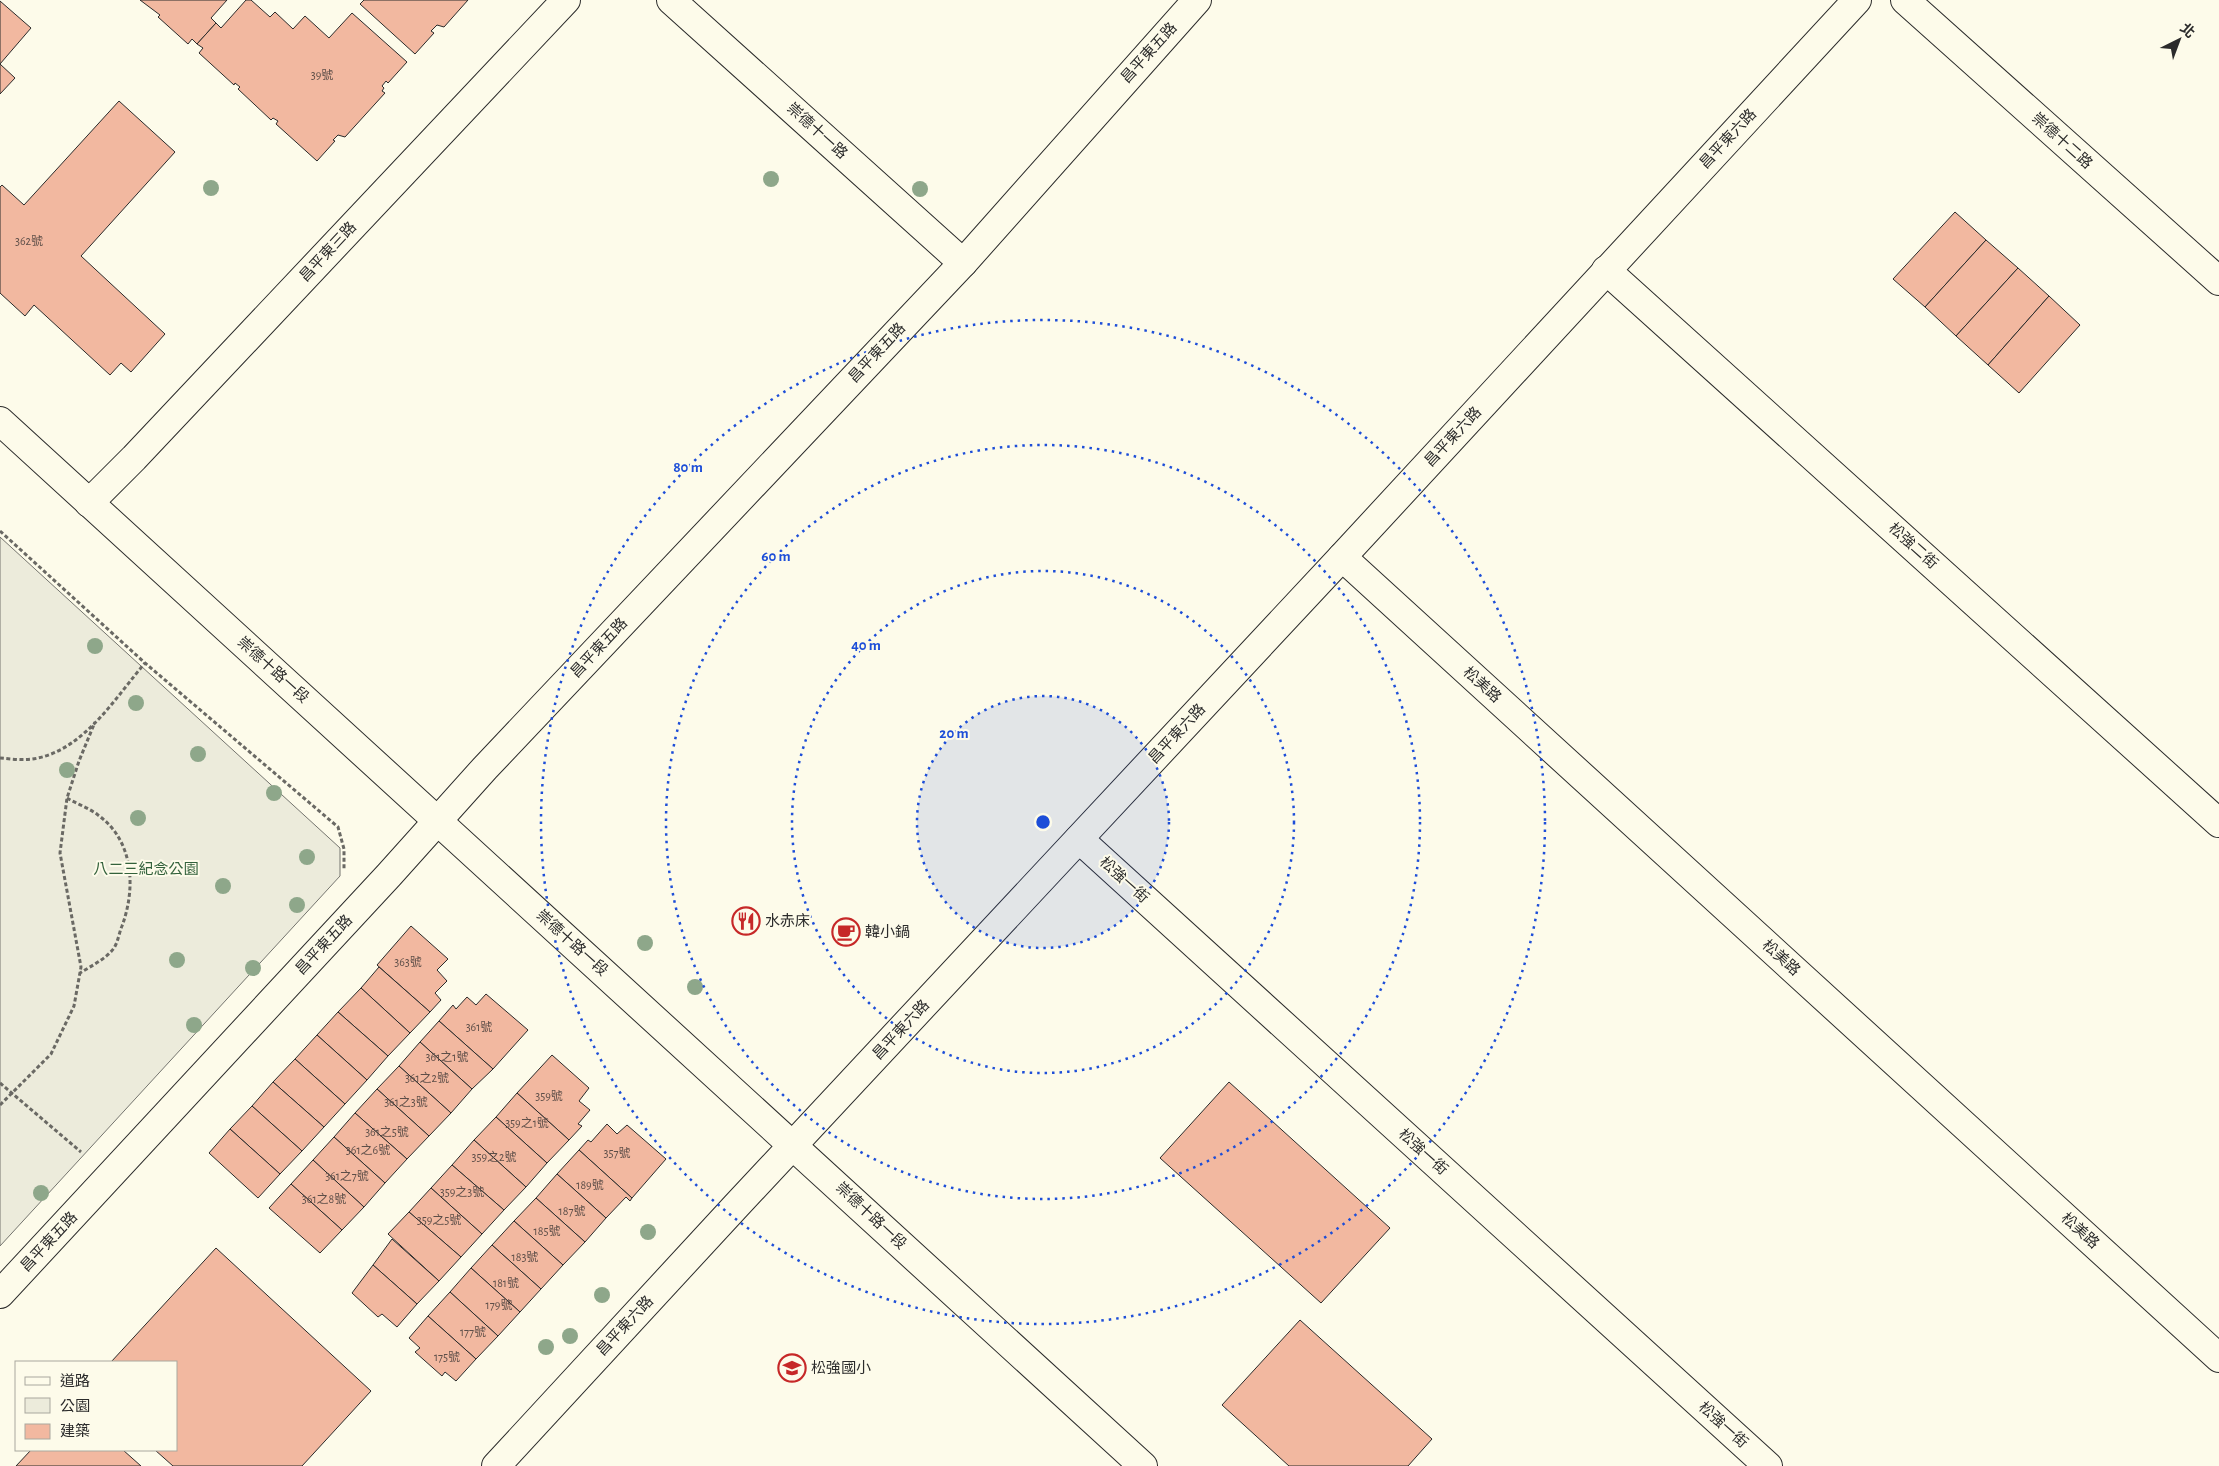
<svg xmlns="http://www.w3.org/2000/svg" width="2219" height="1466" font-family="'Alegreya Sans','Noto Sans TC',sans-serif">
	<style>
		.green { fill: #ecebdb; stroke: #74746e }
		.building { fill: #f2b8a0; stroke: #2b2b2b }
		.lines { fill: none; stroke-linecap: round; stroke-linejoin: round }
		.minor-casing { stroke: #2b2b2b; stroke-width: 30 }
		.path { stroke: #6a6964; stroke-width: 3; stroke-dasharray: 4 2.5; stroke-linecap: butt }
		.minor { stroke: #fdfbea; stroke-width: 28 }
		.tree { fill: #8ea78a }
		.ring { fill: none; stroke: #1d4ed8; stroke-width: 2.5; stroke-dasharray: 2.5 5 }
		.labels { text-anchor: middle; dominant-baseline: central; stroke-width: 4; stroke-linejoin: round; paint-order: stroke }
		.number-label { font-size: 12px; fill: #5d4e48 }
		.street-label { font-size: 15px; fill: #2b2b2b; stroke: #fdfbea }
		.park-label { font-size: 15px; fill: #34623c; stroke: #fdfbea }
		.poi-label { font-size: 15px; fill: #2b2b2b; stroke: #fdfbea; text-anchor: start }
		.centre { fill: #1d4ed8; stroke: #fdfbea; stroke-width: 2.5 }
		.ring-label { font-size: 15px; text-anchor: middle; font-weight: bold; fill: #1d4ed8; stroke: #fdfbea; stroke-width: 4; stroke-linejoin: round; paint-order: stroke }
	</style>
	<rect width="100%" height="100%" fill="#fdfbea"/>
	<!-- green -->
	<polygon class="green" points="0,537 340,848 340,876 0,1246"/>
	<!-- building -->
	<g class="building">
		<polygon points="140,0 227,0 211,18 216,23 197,44 192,39 188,44 158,17 160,15"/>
		<polygon points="246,0 251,0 270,17 275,12 293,29 305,16 329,38 352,13 407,62 388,83 386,81 382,86 384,88 382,91 385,93 345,137 338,135 333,140 335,141 317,161 276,124 278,121 273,118 271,120 238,89 240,87 235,83 234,85 199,53 203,48 197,44 216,23 221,28"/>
		<polygon points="364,0 468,0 444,27 437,25 431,31 434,33 415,54 360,4"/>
		<polygon points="0,1 31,28 0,64"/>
		<polygon points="0,64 15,78 0,94"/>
		<polygon points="119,101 175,152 81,256 165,334 131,372 121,363 110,375 34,305 25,316 0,293 0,187 2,185 24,205"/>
		<polygon points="1955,212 1986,240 1925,307 1893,279"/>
		<polygon points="1986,240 2018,268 1956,336 1925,307"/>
		<polygon points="2018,268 2049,296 1988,365 1956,336"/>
		<polygon points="2049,296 2080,325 2019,393 1988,365"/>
		<polygon points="411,926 448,959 437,970 447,981 435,993 441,1000 430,1012 377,965"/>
		<polygon points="379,967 430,1012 410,1033 361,988"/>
		<polygon points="361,988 410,1033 388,1056 338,1012"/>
		<polygon points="486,994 528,1030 493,1069 439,1021 453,1005 456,1009 467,997 476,1005"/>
		<polygon points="338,1012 388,1056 367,1080 317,1035"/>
		<polygon points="439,1021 493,1069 472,1089 420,1042"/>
		<polygon points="317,1035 367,1080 345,1104 295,1059"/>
		<polygon points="420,1042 472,1089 451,1113 399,1066"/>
		<polygon points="552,1055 589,1088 579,1101 590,1110 578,1124 582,1126 569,1140 517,1093"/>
		<polygon points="295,1059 345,1104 324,1127 273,1082"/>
		<polygon points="399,1066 451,1113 429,1136 377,1089"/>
		<polygon points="273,1082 324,1127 302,1151 252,1106"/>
		<polygon points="1229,1082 1390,1228 1321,1303 1160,1158"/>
		<polygon points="377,1089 429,1136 407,1159 355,1113"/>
		<polygon points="517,1093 569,1140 547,1163 496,1117"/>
		<polygon points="252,1106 302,1151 280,1174 230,1129"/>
		<polygon points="355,1113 407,1159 385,1183 334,1137"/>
		<polygon points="496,1117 547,1163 526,1187 474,1140"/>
		<polygon points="607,1124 617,1134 627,1125 666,1159 632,1198 579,1150 588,1140 591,1142"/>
		<polygon points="230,1129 280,1174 258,1198 209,1153"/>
		<polygon points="334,1137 385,1183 364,1207 313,1160"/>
		<polygon points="474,1140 526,1187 504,1210 452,1165"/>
		<polygon points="579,1150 632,1198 630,1201 626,1197 606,1218 557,1174"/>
		<polygon points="313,1160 364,1207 342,1230 291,1184"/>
		<polygon points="452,1165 504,1210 482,1234 431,1188"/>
		<polygon points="557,1174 606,1218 585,1242 536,1198"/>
		<polygon points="291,1184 342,1230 320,1253 269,1208"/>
		<polygon points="431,1188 482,1234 461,1257 409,1212"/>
		<polygon points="536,1198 585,1242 563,1265 514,1221"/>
		<polygon points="409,1212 461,1257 439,1281 388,1234"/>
		<polygon points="514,1221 563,1265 541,1289 492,1245"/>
		<polygon points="392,1239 439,1281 417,1304 373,1265"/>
		<polygon points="492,1245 541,1289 520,1312 471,1268"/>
		<polygon points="216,1248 371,1391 302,1466 173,1466 155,1450 176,1450 176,1362 111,1362"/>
		<polygon points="373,1265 417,1304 397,1327 382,1314 378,1317 352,1293"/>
		<polygon points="471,1268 520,1312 498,1336 450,1292"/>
		<polygon points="450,1292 498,1336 476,1359 428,1316"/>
		<polygon points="428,1316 476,1359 456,1381 445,1372 442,1376 415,1352 420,1348 409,1338"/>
		<polygon points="1300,1320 1432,1439 1408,1466 1289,1466 1222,1405"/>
		<polygon points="31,1450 123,1450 141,1466 16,1466"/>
	</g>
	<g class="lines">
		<!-- minor casing -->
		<g class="minor-casing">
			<g id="minor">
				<polyline points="671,0 963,263"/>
				<polyline points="1905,0 2219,281"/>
				<polyline points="1606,270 2219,823"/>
				<polyline points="0,421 1143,1466"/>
				<polyline points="89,503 134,458 566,0"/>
				<polyline points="1342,557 2219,1358"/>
				<polyline points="1079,839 1768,1466"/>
				<polyline points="0,1294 389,875 485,768 963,263 1197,0"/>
				<polyline points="496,1466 736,1206 1342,557 1857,0"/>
			</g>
		</g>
		<!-- path -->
		<g class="path">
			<polyline points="0,531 145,663 338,827 344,849 344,870"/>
			<path d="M0 758C12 759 26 761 38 758 85 748 116 697 145 663"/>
			<path d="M67 798C77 804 89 808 98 815 134 841 136 888 122 926 119 933 118 942 114 948 106 959 91 966 80 973"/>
			<polyline points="0,1083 81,1152"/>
			<polyline points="0,1105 51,1054 74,1006 81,967 60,853 67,798 79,761 95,722"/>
		</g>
		<!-- minor -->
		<use href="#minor" class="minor"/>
	</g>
	<!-- trees -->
	<g class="tree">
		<circle cx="771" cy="179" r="8"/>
		<circle cx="211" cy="188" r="8"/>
		<circle cx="920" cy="189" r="8"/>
		<circle cx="95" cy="646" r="8"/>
		<circle cx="136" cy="703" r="8"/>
		<circle cx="198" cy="754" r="8"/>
		<circle cx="67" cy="770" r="8"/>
		<circle cx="274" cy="793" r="8"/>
		<circle cx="138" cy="818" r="8"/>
		<circle cx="307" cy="857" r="8"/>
		<circle cx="223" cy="886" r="8"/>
		<circle cx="297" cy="905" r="8"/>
		<circle cx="645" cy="943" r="8"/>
		<circle cx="177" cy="960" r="8"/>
		<circle cx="253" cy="968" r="8"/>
		<circle cx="695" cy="987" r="8"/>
		<circle cx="194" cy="1025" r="8"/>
		<circle cx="41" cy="1193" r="8"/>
		<circle cx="648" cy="1232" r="8"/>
		<circle cx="602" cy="1295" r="8"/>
		<circle cx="570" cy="1336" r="8"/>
		<circle cx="546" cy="1347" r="8"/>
	</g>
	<!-- distance rings -->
	<circle cx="1043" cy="822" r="126" fill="#1d4ed8" fill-opacity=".12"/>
	<g class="ring">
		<circle cx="1043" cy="822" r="126"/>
		<circle cx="1043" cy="822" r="251"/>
		<circle cx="1043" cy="822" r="377"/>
		<circle cx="1043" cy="822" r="502"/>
	</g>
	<!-- icons -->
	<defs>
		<g id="restaurant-ring" transform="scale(1.4375)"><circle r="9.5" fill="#fdfbea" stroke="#c62828" stroke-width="1.5"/><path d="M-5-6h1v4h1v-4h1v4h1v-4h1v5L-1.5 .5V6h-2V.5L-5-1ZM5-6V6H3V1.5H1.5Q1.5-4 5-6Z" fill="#c62828"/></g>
		<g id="cafe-ring" transform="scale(1.4375)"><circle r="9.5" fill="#fdfbea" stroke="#c62828" stroke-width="1.5"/><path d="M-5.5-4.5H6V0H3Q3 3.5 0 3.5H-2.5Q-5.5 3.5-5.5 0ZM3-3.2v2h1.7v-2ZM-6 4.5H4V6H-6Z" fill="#c62828"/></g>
		<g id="school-ring" transform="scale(1.4375)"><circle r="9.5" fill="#fdfbea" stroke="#c62828" stroke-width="1.5"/><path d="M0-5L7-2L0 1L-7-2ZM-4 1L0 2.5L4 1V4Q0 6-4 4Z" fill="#c62828"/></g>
	</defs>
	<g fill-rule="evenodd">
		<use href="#restaurant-ring" x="746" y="921"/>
		<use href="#cafe-ring" x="846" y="932"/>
		<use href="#school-ring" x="792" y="1368"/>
	</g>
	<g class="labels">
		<!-- number labels -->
		<g class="number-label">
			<text x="322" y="75">39號</text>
			<text x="29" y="241">362號</text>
			<text x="408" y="962">363號</text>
			<text x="479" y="1027">361號</text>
			<text x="447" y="1057">361之1號</text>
			<text x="427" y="1078">361之2號</text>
			<text x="549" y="1096">359號</text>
			<text x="406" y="1102">361之3號</text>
			<text x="527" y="1123">359之1號</text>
			<text x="387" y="1132">361之5號</text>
			<text x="368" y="1150">361之6號</text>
			<text x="617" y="1153">357號</text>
			<text x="494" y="1157">359之2號</text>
			<text x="347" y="1176">361之7號</text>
			<text x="590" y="1185">189號</text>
			<text x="462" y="1192">359之3號</text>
			<text x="324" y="1199">361之8號</text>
			<text x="572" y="1211">187號</text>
			<text x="439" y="1220">359之5號</text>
			<text x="547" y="1231">185號</text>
			<text x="525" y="1257">183號</text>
			<text x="506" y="1283">181號</text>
			<text x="499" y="1305">179號</text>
			<text x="473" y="1332">177號</text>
			<text x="447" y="1357">175號</text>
		</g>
		<!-- street labels -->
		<g class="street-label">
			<text transform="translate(1149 53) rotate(-48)">昌平東五路</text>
			<text transform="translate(817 131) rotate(42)">崇德十一路</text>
			<text transform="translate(1728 139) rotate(-47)">昌平東六路</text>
			<text transform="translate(2062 141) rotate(42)">崇德十二路</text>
			<text transform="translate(328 252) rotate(-47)">昌平東三路</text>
			<text transform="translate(877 353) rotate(-47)">昌平東五路</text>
			<text transform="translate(1453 437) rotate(-47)">昌平東六路</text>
			<text transform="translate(1913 546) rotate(42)">松強二街</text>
			<text transform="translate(599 648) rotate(-47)">昌平東五路</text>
			<text transform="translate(273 670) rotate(42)">崇德十路一段</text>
			<text transform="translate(1482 685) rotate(42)">松美路</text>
			<text transform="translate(1177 734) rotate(-47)">昌平東六路</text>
			<text transform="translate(1124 880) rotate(42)">松強一街</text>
			<text transform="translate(572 943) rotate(42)">崇德十路一段</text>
			<text transform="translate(324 945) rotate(-47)">昌平東五路</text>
			<text transform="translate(1781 958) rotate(42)">松美路</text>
			<text transform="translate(901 1030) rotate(-47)">昌平東六路</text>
			<text transform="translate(1423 1152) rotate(42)">松強一街</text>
			<text transform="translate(871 1216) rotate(43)">崇德十路一段</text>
			<text transform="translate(2080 1231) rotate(42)">松美路</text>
			<text transform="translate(49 1242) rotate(-47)">昌平東五路</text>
			<text transform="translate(625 1326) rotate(-47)">昌平東六路</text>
			<text transform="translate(1723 1425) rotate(42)">松強一街</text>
		</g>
		<!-- park labels -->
		<g class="park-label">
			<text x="146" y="869">八二三紀念公園</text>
		</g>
		<!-- poi labels -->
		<g class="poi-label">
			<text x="765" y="921">水赤床</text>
			<text x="865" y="932">韓小鍋</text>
			<text x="811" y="1368">松強國小</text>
		</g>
	</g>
	<circle cx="1043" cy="822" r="8" class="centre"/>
	<g class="ring-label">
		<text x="688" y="472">80 m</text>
		<text x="776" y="561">60 m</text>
		<text x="866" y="650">40 m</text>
		<text x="954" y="738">20 m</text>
	</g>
	<!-- legend -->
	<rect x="15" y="1361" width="162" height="90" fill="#fdfbea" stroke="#a9a89e"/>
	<rect x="25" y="1377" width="25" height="8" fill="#fdfbea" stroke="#a9a89e"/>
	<text x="60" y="1386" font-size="15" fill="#2b2b2b">道路</text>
	<rect x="25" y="1398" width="25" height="15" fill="#ecebdb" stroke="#a9a89e"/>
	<text x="60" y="1411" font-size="15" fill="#2b2b2b">公園</text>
	<rect x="25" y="1424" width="25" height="15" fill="#f2b8a0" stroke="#a9a89e"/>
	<text x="60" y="1436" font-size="15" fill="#2b2b2b">建築</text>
	<!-- north arrow -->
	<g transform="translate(2179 40) rotate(42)" stroke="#fdfbea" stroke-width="4" paint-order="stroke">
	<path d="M0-4L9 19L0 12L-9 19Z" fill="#2b2b2b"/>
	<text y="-8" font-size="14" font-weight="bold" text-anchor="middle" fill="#2b2b2b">北</text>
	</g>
</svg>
